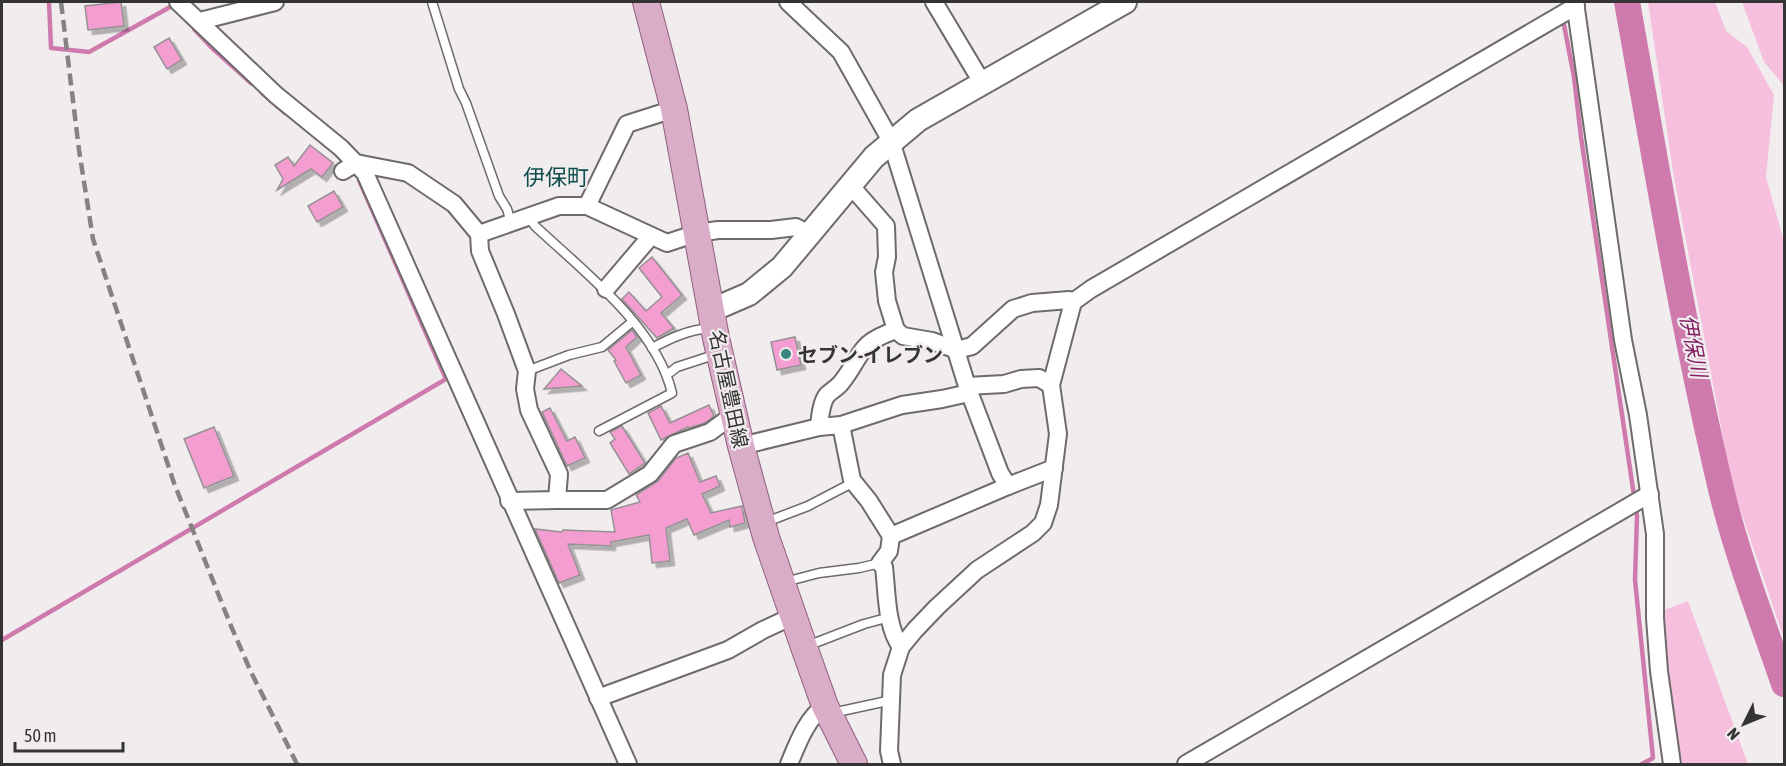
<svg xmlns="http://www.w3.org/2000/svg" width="1786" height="766" font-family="'Asap Condensed','Noto Sans JP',sans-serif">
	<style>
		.green { fill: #f7bfde }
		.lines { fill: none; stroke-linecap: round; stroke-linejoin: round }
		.stream { stroke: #cf7aad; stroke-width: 4.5 }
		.river { stroke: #cf7aad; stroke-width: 26 }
		.building { fill: #f49dd1; stroke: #959193; stroke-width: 1.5; filter: url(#shadow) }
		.lane-casing { stroke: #6f6b6d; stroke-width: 11 }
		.street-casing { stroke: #6f6b6d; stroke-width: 20 }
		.secondary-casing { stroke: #6f6b6d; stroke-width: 26 }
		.primary-casing { stroke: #8f5f7c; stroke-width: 28 }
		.lane { stroke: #fff; stroke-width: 8 }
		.street { stroke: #fff; stroke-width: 16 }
		.secondary { stroke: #fff; stroke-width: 22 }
		.primary { stroke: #d9adc7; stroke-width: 26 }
		.rail { stroke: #858284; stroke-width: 4.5; stroke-dasharray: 12 6; stroke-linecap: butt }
		.poi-dot { fill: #3c8583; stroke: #f1edef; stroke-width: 2 }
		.labels { text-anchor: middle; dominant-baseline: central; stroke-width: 4.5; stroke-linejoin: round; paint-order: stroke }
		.poi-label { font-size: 20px; font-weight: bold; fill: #353435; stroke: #f1edef; text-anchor: start }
		.street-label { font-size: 20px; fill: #353435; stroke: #f1edef }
		.water-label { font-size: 21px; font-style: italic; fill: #842064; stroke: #f1edef }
		.quarter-label { font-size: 22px; fill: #0f4e4d; stroke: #f1edef }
	</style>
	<defs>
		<filter id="shadow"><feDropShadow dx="4.5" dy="4.5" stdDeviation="0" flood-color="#0004"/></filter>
	</defs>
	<rect width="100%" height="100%" fill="#f1edef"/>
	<!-- green -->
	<g class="green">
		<polygon points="1648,2 1715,2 1726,31 1747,47 1774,95 1766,177 1784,242 1784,639 1732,485 1673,172"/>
		<polygon points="1742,2 1784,2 1784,86 1764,62"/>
		<polygon points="1688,601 1748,764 1683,764 1676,739 1662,611"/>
	</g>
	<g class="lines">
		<!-- stream -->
		<g class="stream">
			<polyline points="49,2 51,48 89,52 172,6 174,7"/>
			<polyline points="1564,25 1574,77 1581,137 1637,516 1635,580 1653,758 1642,764"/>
			<polyline points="194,29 211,47 251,83"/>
			<polyline points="262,93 285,113"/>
			<polyline points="2,640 446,379 359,180"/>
		</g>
		<!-- river -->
		<path class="river" d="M1627 2C1656 164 1683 328 1721 489 1737 555 1762 620 1784 684"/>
	</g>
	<!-- building -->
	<g class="building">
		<polygon points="121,2 124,26 88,30 85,6"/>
		<polygon points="169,38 182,60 167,69 154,47"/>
		<polygon points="310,145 333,163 322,177 311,169 277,190 283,179 275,165 288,157 294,166"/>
		<polygon points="334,191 343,207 317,222 308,206"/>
		<polygon points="652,257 682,295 661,313 674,328 657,338 622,299 629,292 646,311 662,297 639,268"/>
		<polygon points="632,330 637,337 626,347 641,375 626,383 614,361 616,360 608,350"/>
		<polygon points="795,337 801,365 777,370 771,342"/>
		<polygon points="561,369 582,386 544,389"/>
		<polygon points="709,405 714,416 705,423 689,428 688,427 661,440 648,413 661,406 670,423"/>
		<polygon points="550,408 567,441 575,437 585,458 567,466 542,412"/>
		<polygon points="622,426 645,463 629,474 610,443 615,439 610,432"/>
		<polygon points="214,427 234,476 204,488 184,439"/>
		<polygon points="688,453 700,482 716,476 720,486 702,494 711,513 742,506 745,523 730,527 729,520 694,535 687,519 666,528 670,561 652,563 649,535 611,542 611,546 568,544 580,575 559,583 535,529 562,532 563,530 615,532 611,510 640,502 636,495 658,481 676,458"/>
	</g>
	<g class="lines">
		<!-- lane casing -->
		<g class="lane-casing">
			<g id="lane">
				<polyline points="432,2 459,89 466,103 499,196 507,209 511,223"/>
				<path d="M529 217 535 226C583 271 656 326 672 393L599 431"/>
				<path d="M652 348C671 338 688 330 710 328"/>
				<polyline points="527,371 569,355 602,347 632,322"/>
				<polyline points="668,374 677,367 717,354"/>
				<polyline points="766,522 808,506 854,482"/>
				<polyline points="785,582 819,573 859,568 880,563"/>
				<polyline points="807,646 864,624 890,617"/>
				<polyline points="832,713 892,700"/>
			</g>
		</g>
		<!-- street casing -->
		<g class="street-casing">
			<g id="street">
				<polyline points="178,2 276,95 341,148 365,173 628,764"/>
				<polyline points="788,2 841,52 891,141 967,386 1000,473 1008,486 1054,468"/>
				<polyline points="934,2 983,84"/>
				<polyline points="1575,2 1623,340 1638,415 1655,534 1655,618 1659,671 1672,764"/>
				<polyline points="200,21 275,2"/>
				<polyline points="674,109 627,124 587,206 667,243 697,233 718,230 771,230 796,227 809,234"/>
				<polyline points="343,171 356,163 408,173 454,204 479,234 480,251 506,314 527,371 525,389 529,410 559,474 557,500 509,501"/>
				<polyline points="850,185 886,226 887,257 884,272 887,301 896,330 903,336 932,341 957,350 972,346 1013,309 1032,303 1069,300 1073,302"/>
				<polyline points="479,234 559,206 587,206"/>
				<polyline points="606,289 651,236"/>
				<polyline points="967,386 1004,384 1021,379 1039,378 1051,385"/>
				<polyline points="841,425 852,480 869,501 891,536"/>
				<path d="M819 427C820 417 821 403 827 395 831 391 837 388 841 383 864 354 856 344 896 330"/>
				<polyline points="741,446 819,427 841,425 902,405 942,399 969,393"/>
				<polyline points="557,500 607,500 650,474 674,444 710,432 733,415"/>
				<path d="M901 647C886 627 887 592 884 567L880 563 889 551 891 536 1008 486"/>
				<polyline points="598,698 728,650 763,630 793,616"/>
				<path d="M789 764C797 745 807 717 825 706"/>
				<polyline points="892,764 889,751 892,675 901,647 915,630 937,607 977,570 1033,533 1043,523 1049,505 1058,434 1051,385 1073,302 1091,289 1576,6"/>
				<polyline points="1186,764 1650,494"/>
			</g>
		</g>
		<!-- secondary casing -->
		<g class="secondary-casing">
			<polyline id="secondary" points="712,310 749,294 782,267 874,157 918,120 1125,2"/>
		</g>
		<!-- primary casing -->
		<g class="primary-casing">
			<polyline id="primary" points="646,2 674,109 716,338 741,446 766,537 804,647 825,706 854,764"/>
		</g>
		<!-- lane -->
		<use href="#lane" class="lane"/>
		<!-- street -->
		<use href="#street" class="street"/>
		<!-- secondary -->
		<use href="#secondary" class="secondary"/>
		<!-- primary -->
		<use href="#primary" class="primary"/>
		<!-- rail -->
		<polyline class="rail" points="61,2 79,150 93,239 174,483 231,626 251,672 297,764"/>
	</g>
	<!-- markers -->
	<circle class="poi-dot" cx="786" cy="354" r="6"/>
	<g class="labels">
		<!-- poi labels -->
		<g class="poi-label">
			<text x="798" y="354">セブン-イレブン</text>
		</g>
		<!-- street labels -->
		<g class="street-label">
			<text transform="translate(729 389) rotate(78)">名古屋豊田線</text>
		</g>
		<!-- water labels -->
		<g class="water-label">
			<text transform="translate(1694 346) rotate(79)">伊保川</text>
		</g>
		<!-- quarter labels -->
		<g class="quarter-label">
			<text x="556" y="177">伊保町</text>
		</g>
	</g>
	<!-- border -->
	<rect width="1786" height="766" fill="none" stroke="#353435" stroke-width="6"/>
	<!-- north arrow -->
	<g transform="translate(1744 724) rotate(227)" stroke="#f1edef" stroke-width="4.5" paint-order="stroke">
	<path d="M0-4.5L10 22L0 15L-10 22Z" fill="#353435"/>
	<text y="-9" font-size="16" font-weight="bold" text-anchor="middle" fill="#353435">N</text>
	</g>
	<!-- scale -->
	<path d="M15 742v9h108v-9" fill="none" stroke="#353435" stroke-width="3"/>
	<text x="24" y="742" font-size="18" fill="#353435" stroke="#f1edef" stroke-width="4.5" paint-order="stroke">50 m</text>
</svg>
